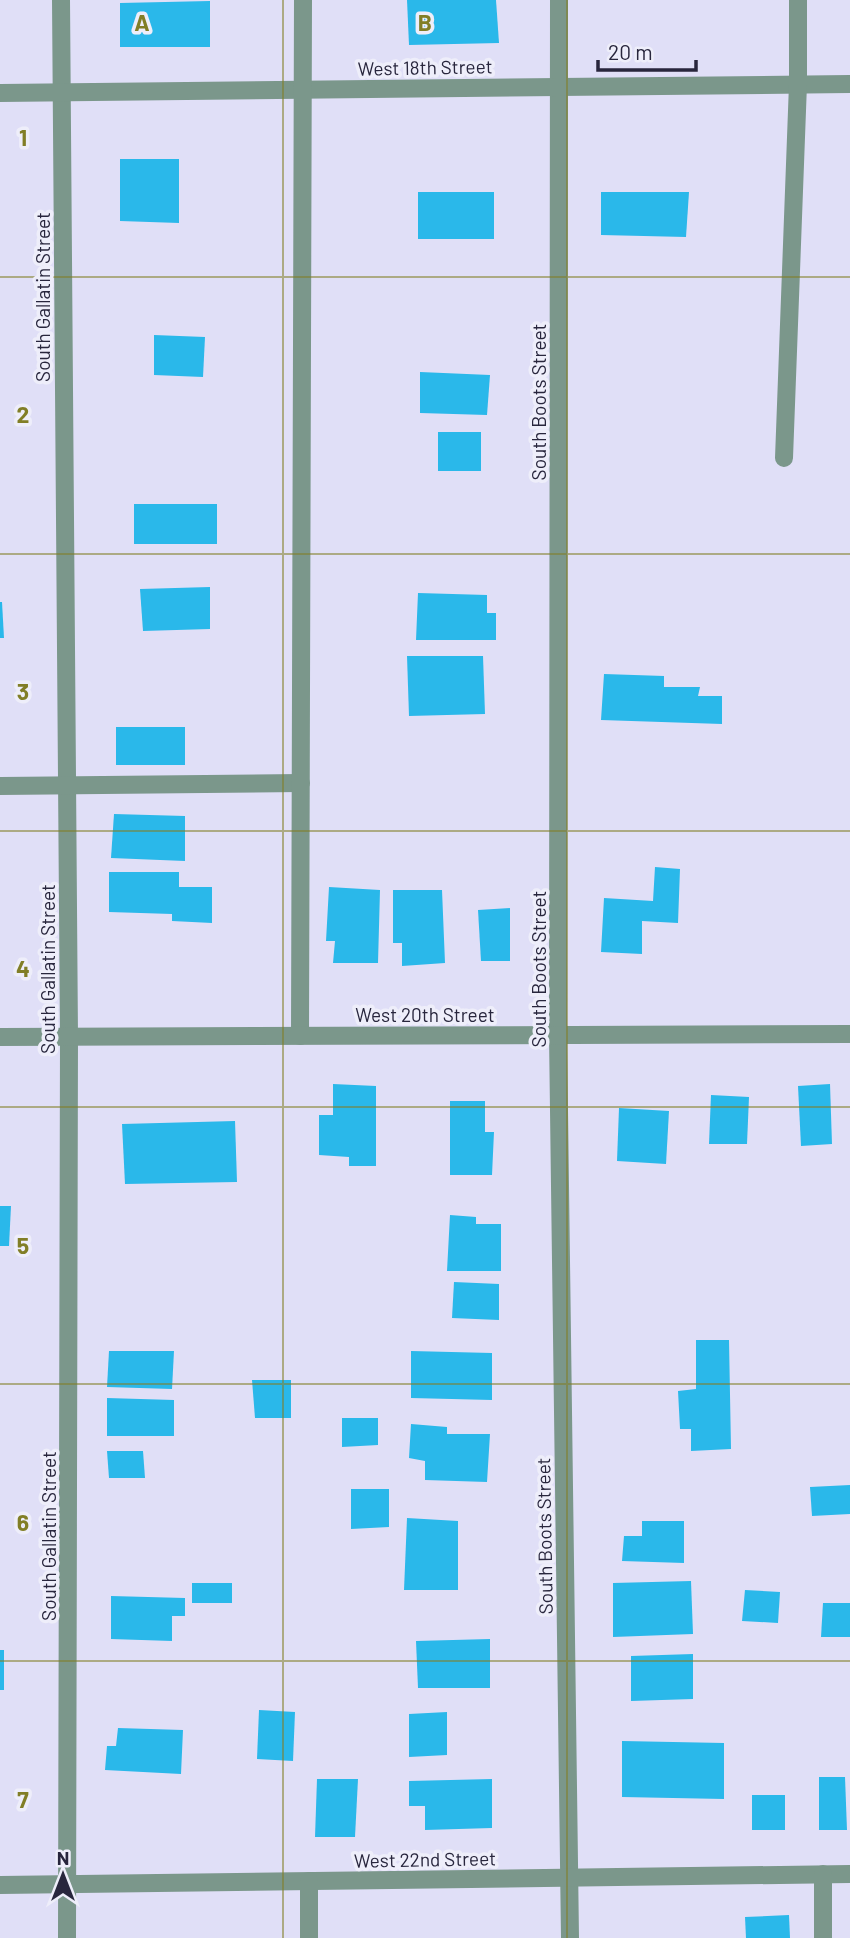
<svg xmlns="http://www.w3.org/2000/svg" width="850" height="1938" font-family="Barlow,sans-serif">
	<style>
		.building { fill: #2ab8ea }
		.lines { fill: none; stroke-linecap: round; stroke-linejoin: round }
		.minor { stroke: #7b978b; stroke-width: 18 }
		.grid { fill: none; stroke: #817e26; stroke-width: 2; stroke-opacity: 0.55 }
		.labels { text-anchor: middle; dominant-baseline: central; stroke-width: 7; stroke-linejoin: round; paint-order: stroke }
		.street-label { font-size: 19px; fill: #28263d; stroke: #eeeefa }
		.grid-label { font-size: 23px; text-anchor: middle; font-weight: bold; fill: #817e26; stroke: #eeeefa; stroke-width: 7; stroke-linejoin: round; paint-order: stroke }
	</style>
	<rect width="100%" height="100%" fill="#e0dff7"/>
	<!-- building -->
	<g class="building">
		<polygon points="407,0 496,0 499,43 409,45"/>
		<polygon points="210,1 210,47 120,47 120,3"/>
		<polygon points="120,159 179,159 179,223 120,221"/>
		<rect x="418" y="192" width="76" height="47"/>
		<polygon points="601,192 689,192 686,237 601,235"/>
		<polygon points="154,335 205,337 203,377 154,375"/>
		<polygon points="420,372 490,375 487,415 420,413"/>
		<rect x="438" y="432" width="43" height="39"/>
		<rect x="134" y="504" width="83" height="40"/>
		<polygon points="210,587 210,629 143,631 140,589"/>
		<polygon points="418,593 487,595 487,613 496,613 496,640 416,640"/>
		<polygon points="0,602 2,602 4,638 0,638"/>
		<polygon points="407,656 483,656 485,714 409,716"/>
		<polygon points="604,674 664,676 664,687 700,687 698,696 722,696 722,724 601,720"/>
		<rect x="116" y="727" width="69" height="38"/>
		<polygon points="114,814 185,816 185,861 111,858"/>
		<polygon points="655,867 680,869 678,923 642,921 642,954 601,952 604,898 653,901"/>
		<polygon points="109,872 179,872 179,887 212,887 212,923 172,921 172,914 109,912"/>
		<polygon points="329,887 380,890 378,963 333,963 335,941 326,941"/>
		<polygon points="393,890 442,890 445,963 402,966 402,943 393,943"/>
		<polygon points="510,908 510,961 481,961 478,910"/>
		<polygon points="333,1084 376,1086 376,1166 349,1166 349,1157 319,1155 319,1115 333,1115"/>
		<polygon points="830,1084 832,1144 801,1146 798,1086"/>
		<polygon points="711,1095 749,1097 747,1144 709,1144"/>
		<polygon points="450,1101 485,1101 485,1132 494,1132 492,1175 450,1175"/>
		<polygon points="619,1108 669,1111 666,1164 617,1161"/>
		<polygon points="235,1121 237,1182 125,1184 122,1124"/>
		<polygon points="0,1206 11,1206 9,1246 0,1246"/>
		<polygon points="450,1215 476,1217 476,1224 501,1224 501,1271 447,1271"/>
		<polygon points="454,1282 499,1284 499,1320 452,1318"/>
		<polygon points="696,1340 729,1340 731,1449 691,1451 691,1429 680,1429 678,1391 696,1389"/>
		<polygon points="109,1351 174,1351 172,1389 107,1387"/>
		<polygon points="411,1351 492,1353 492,1400 411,1398"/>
		<polygon points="252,1380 291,1380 291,1418 255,1418"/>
		<polygon points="107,1398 174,1400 174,1436 107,1436"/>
		<polygon points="342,1418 378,1418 378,1445 342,1447"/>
		<polygon points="411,1424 447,1427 447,1434 490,1434 487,1482 425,1480 425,1461 409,1458"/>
		<polygon points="107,1451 143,1451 145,1478 109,1478"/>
		<polygon points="850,1485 850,1514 812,1516 810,1487"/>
		<polygon points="351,1489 389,1489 389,1527 351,1529"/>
		<polygon points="407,1518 458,1521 458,1590 404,1590"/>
		<polygon points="642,1521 684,1521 684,1563 622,1561 624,1536 642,1536"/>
		<polygon points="691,1581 693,1634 613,1637 613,1583"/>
		<rect x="192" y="1583" width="40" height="20"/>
		<polygon points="745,1590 780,1592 778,1623 742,1621"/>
		<polygon points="111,1596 185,1598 185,1616 172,1616 172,1641 111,1639"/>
		<polygon points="823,1603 850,1603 850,1637 821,1637"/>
		<polygon points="490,1639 490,1688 418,1688 416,1641"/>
		<rect x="0" y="1650" width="4" height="40"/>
		<polygon points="693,1654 693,1699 631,1701 631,1656"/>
		<polygon points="259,1710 295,1712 293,1761 257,1759"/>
		<polygon points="447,1712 447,1755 409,1757 409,1714"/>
		<polygon points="118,1728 183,1730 181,1774 105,1770 107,1746 116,1746"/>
		<polygon points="622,1741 724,1743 724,1799 622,1797"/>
		<polygon points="819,1777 845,1777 847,1830 819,1830"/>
		<polygon points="317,1779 358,1779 355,1837 315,1837"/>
		<polygon points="492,1779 492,1828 425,1830 425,1806 409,1806 409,1781"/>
		<rect x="752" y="1795" width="33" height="35"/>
		<polygon points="789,1915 790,1938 746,1938 745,1917"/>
	</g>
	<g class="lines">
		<!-- minor -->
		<g class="minor">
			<polyline points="61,0 69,1037 67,1938"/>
			<polyline points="559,0 558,1035 570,1938"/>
			<polyline points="0,93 850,84"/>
			<polyline points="784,458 798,84 798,0"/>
			<polyline points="0,786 301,783"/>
			<polyline points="300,1036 303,0"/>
			<polyline points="0,1037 850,1034"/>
			<polyline points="0,1885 850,1874"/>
			<polyline points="309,1938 309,1881"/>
			<polyline points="823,1938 823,1874"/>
		</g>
	</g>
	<!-- grid -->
	<path class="grid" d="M283 0V1938M567 0V1938M0 277H850M0 554H850M0 831H850M0 1107H850M0 1384H850M0 1661H850"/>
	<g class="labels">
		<!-- street labels -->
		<g class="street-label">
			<text transform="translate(425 67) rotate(-1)">West 18th Street</text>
			<text transform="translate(42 297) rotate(-90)">South Gallatin Street</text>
			<text transform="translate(538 402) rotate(-90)">South Boots Street</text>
			<text transform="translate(47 969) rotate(-90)">South Gallatin Street</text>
			<text transform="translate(538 969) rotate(-90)">South Boots Street</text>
			<text x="425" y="1014">West 20th Street</text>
			<text transform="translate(48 1536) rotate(-90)">South Gallatin Street</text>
			<text transform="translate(544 1536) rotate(-91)">South Boots Street</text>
			<text transform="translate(425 1859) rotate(-1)">West 22nd Street</text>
		</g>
	</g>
	<g class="grid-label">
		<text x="142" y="31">A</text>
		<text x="425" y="31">B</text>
		<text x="23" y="146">1</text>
		<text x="23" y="423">2</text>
		<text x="23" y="700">3</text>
		<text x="23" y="977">4</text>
		<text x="23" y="1254">5</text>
		<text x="23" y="1531">6</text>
		<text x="23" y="1808">7</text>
	</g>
	<!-- north arrow -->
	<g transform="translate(63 1875)" stroke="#eeeefa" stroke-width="5" paint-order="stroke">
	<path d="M0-5L12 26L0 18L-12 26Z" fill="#28263d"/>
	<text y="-10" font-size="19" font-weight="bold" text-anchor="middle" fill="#28263d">N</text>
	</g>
	<!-- scale -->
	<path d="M598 60v10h98v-10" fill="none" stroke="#28263d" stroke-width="3.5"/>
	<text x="608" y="60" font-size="21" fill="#28263d" stroke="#eeeefa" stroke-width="5" paint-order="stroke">20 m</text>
</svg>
